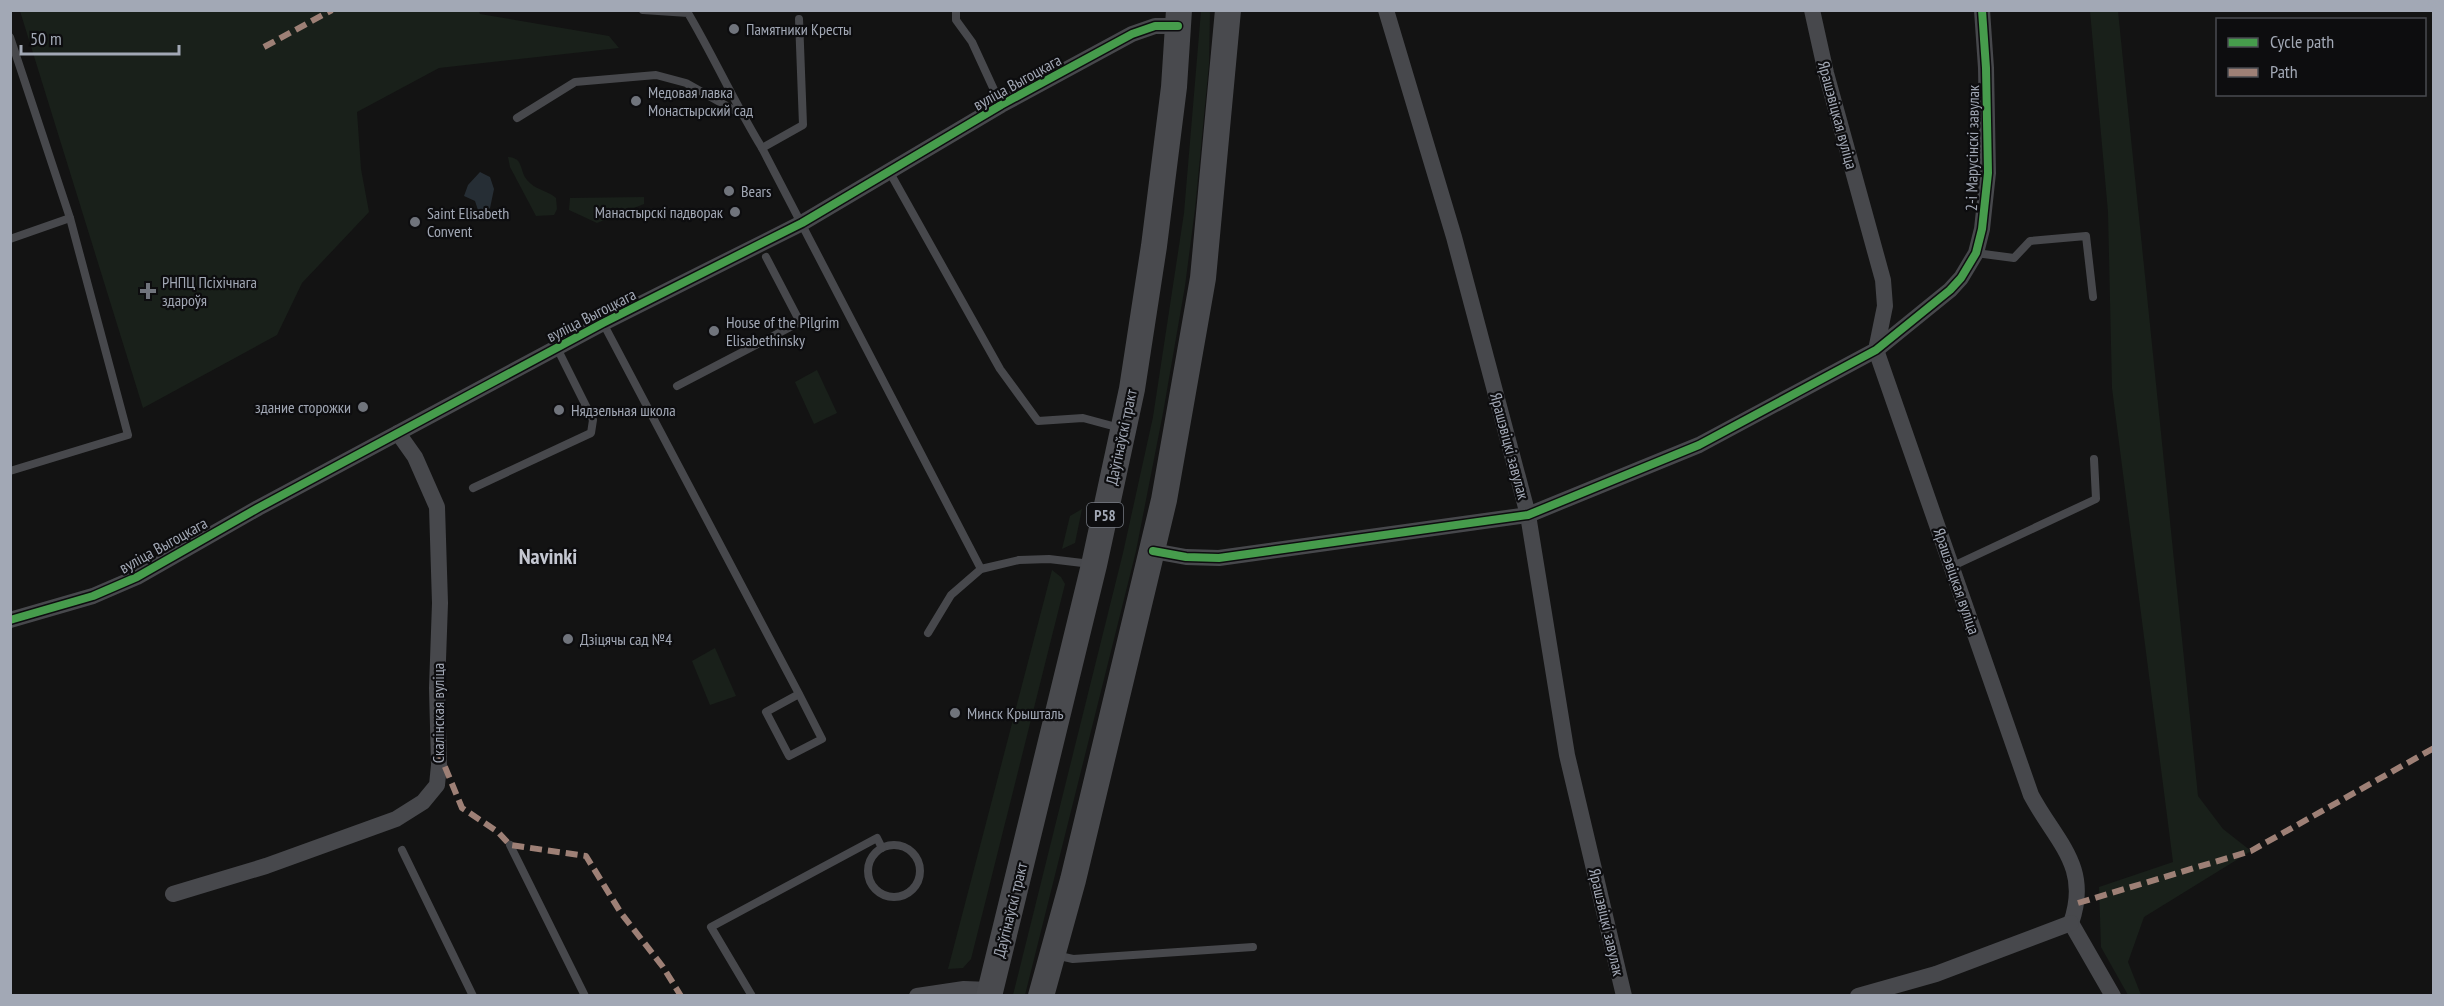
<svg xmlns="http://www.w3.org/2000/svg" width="2444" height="1006" font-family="'PT Sans Narrow',sans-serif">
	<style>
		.green { fill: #19201a }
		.water { fill: #262e35 }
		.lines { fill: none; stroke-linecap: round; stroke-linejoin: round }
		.service { stroke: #47484c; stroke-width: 8 }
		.minor { stroke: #47484c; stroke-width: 16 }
		.primary { stroke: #494a4e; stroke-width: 26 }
		.quiet { stroke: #9e8076; stroke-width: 6; stroke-dasharray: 12 6; stroke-linecap: butt }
		.cycleway-casing { stroke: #0d0d0f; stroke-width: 11 }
		.cycleway { stroke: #469c4c; stroke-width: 8 }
		.poi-dot { fill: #70747c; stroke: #0d0d0f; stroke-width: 2 }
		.labels { text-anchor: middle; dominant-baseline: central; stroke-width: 4.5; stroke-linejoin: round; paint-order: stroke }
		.shield { fill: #0d0d0f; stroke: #757a83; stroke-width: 1.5 }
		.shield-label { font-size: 15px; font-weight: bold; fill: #a2a8b5 }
		.poi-label { font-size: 16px; fill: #a2a8b5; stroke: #0d0d0f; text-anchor: start }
		.street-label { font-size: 16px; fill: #a2a8b5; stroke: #0d0d0f }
		.district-label { font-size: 22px; font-weight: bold; fill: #c4c7d1; stroke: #0d0d0f }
	</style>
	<rect width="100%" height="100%" fill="#131313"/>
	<!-- green -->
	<g class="green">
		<polygon points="20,11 479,11 480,14 609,36 619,48 439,68 357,112 361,169 369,212 302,283 277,335 143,408"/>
		<polygon points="1201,11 1210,11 1209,64 1195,209 1185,286 1163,413 1136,551 1025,995 1013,995 1123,553 1153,417 1184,213"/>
		<polygon points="2090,11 2118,11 2198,796 2223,829 2251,851 2144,917 2128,962 2141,995 2128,995 2101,947 2099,887 2173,862 2112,388 2108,212"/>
		<path d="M508 157C524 158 519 170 527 180 535 190 547 190 556 198L557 209 554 215 536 216 510 167Z"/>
		<polygon points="644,197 644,204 597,223 569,210 570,198"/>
		<polygon points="817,370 837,413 814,424 795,382"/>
		<polygon points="1082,509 1075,543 1062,549 1070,516"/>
		<polygon points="1052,570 1061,577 1065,584 971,959 963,968 948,969"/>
		<polygon points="715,648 736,696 710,705 692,661"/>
	</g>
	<!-- water -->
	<polygon class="water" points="480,172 490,177 494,189 490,208 484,212 478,210 475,201 464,196 468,185"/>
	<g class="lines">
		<!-- service -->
		<g class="service">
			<path d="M643 10 688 13C714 57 735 104 762 148L981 569"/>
			<polyline points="956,10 956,20 972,42 1001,105"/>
			<polyline points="10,37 70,218 128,435 10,471"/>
			<polyline points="517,118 575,82 656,75 686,83 741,114"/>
			<polyline points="762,148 803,125 799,19"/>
			<polyline points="889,171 1000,369 1038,421 1083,418 1120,428"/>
			<polyline points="10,239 70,218"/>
			<polyline points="1976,253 2014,258 2030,241 2086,236 2093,297"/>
			<polyline points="603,323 799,694 822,739 789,756 766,712 799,694"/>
			<polyline points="677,386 800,322 766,257"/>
			<polyline points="473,488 591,433 593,420 557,348"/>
			<polyline points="1953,566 2096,499 2094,459"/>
			<polyline points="928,633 951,595 981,569 1019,560 1049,559 1091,564"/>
			<polyline points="510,845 585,996"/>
			<circle cx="894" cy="871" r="26"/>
			<polyline points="402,850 473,996"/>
			<polyline points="1055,955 1073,959 1253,947"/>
			<polyline points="752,996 711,927 877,838 882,848"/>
		</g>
		<!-- minor -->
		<g class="minor">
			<polyline points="1386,10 1454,237 1528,515 1567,755 1624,996"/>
			<path d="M1812 10 1826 73 1883 280 1885 306 1876 350 2031 795C2056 842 2091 866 2071 923"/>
			<polyline points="1153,551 1186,557 1219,558 1528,515 1699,445 1876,350 1950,290 1961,278 1976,253 1982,229 1988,173 1986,68 1982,10"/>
			<polyline points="10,620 93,596 137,577 258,508 603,323 802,223 1001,105 1132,34 1155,26 1178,26"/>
			<polyline points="173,894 266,866 396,819 423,802 437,785 439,765 437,688 440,603 437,507 415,457 398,433"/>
			<polyline points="2071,923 2113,996"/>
			<polyline points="917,996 964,989 990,990"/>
			<polyline points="1858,996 1936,974 2071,923"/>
		</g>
		<!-- primary -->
		<g class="primary">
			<polyline points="989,996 1094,565 1132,389 1154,246 1174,87 1179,10"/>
			<polyline points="1041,996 1073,880 1164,500 1203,278 1228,10"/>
		</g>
		<!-- quiet -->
		<g class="quiet">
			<polyline points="264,47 332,10"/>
			<polyline points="438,750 462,808 498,832 510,845 586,856 621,913 663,967 681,996"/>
			<polyline points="2078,903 2251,851 2434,748"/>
		</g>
		<!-- cycleway casing -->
		<g class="cycleway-casing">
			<g id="cycleway">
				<polyline points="1153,551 1186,557 1219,558 1528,515 1699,445 1876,350 1950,290 1961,278 1976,253 1982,229 1988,173 1986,68 1982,10"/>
				<polyline points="10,620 93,596 137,577 258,508 603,323 802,223 1001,105 1132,34 1155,26 1178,26"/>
			</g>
		</g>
		<!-- cycleway -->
		<use href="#cycleway" class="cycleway"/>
	</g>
	<!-- markers -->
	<g class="poi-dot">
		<circle cx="734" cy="29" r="6"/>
		<circle cx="636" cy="101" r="6"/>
		<circle cx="729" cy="191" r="6"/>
		<circle cx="735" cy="212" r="6"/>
		<circle cx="415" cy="222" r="6"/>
		<path d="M145 282h6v6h6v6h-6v6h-6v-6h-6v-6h6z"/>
		<circle cx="714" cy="331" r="6"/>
		<circle cx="363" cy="407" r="6"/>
		<circle cx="559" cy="410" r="6"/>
		<circle cx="568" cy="639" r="6"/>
		<circle cx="955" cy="713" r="6"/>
	</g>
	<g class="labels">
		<!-- shield labels -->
		<rect class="shield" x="1087" y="503" width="36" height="24" rx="4.5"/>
		<g class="shield-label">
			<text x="1105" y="515">Р58</text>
		</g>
		<!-- poi labels -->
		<g class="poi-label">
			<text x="746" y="29">Памятники Кресты</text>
			<text x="648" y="92">Медовая лавка<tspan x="648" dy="18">Монастырский сад</tspan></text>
			<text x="741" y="191">Bears</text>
			<text x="723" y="212" text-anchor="end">Манастырскі падворак</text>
			<text x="427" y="213">Saint Elisabeth<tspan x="427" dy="18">Convent</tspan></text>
			<text x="162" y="282">РНПЦ Псіхічнага<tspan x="162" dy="18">здароўя</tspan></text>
			<text x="726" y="322">House of the Pilgrim<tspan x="726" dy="18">Elisabethinsky</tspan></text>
			<text x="351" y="407" text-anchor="end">здание сторожки</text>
			<text x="571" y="410">Нядзельная школа</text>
			<text x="580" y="639">Дзіцячы сад №4</text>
			<text x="967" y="713">Минск Крышталь</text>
		</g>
		<!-- street labels -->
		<g class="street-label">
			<text transform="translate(1017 82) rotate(-29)">вуліца Выгоцкага</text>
			<text transform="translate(1838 115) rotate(75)">Ярашэвіцкая вуліца</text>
			<text transform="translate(1972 148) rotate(-89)">2-і Марусінскі завулак</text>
			<text transform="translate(591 315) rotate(-27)">вуліца Выгоцкага</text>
			<text transform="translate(1121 437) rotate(-78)">Даўгінаўскі тракт</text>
			<text transform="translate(1510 446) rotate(75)">Ярашэвіцкі завулак</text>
			<text transform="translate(163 545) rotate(-29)">вуліца Выгоцкага</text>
			<text transform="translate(1957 581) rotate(71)">Ярашэвіцкая вуліца</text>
			<text transform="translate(438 713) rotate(-90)">Скалінская вуліца</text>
			<text transform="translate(1010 910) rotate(-76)">Даўгінаўскі тракт</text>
			<text transform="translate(1607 922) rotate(77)">Ярашэвіцкі завулак</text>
		</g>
		<!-- district labels -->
		<g class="district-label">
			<text x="548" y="556">Navinki</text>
		</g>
	</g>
	<!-- border -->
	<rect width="2444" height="1006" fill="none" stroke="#a2a8b5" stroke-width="24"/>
	<!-- legend -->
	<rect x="2216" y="18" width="210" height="78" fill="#0d0d0f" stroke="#494b51" stroke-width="1.5"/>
	<rect x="2228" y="38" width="30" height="9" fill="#469c4c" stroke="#494b51" stroke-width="1.5"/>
	<text x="2270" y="48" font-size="18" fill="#a2a8b5">Cycle path</text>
	<rect x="2228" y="68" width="30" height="9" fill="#9e8076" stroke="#494b51" stroke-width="1.5"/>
	<text x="2270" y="78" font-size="18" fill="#a2a8b5">Path</text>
	<!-- scale -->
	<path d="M21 45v9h158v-9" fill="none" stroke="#a2a8b5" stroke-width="3"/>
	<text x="30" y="45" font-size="18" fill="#a2a8b5" stroke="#0d0d0f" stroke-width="4.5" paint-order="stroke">50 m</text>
</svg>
